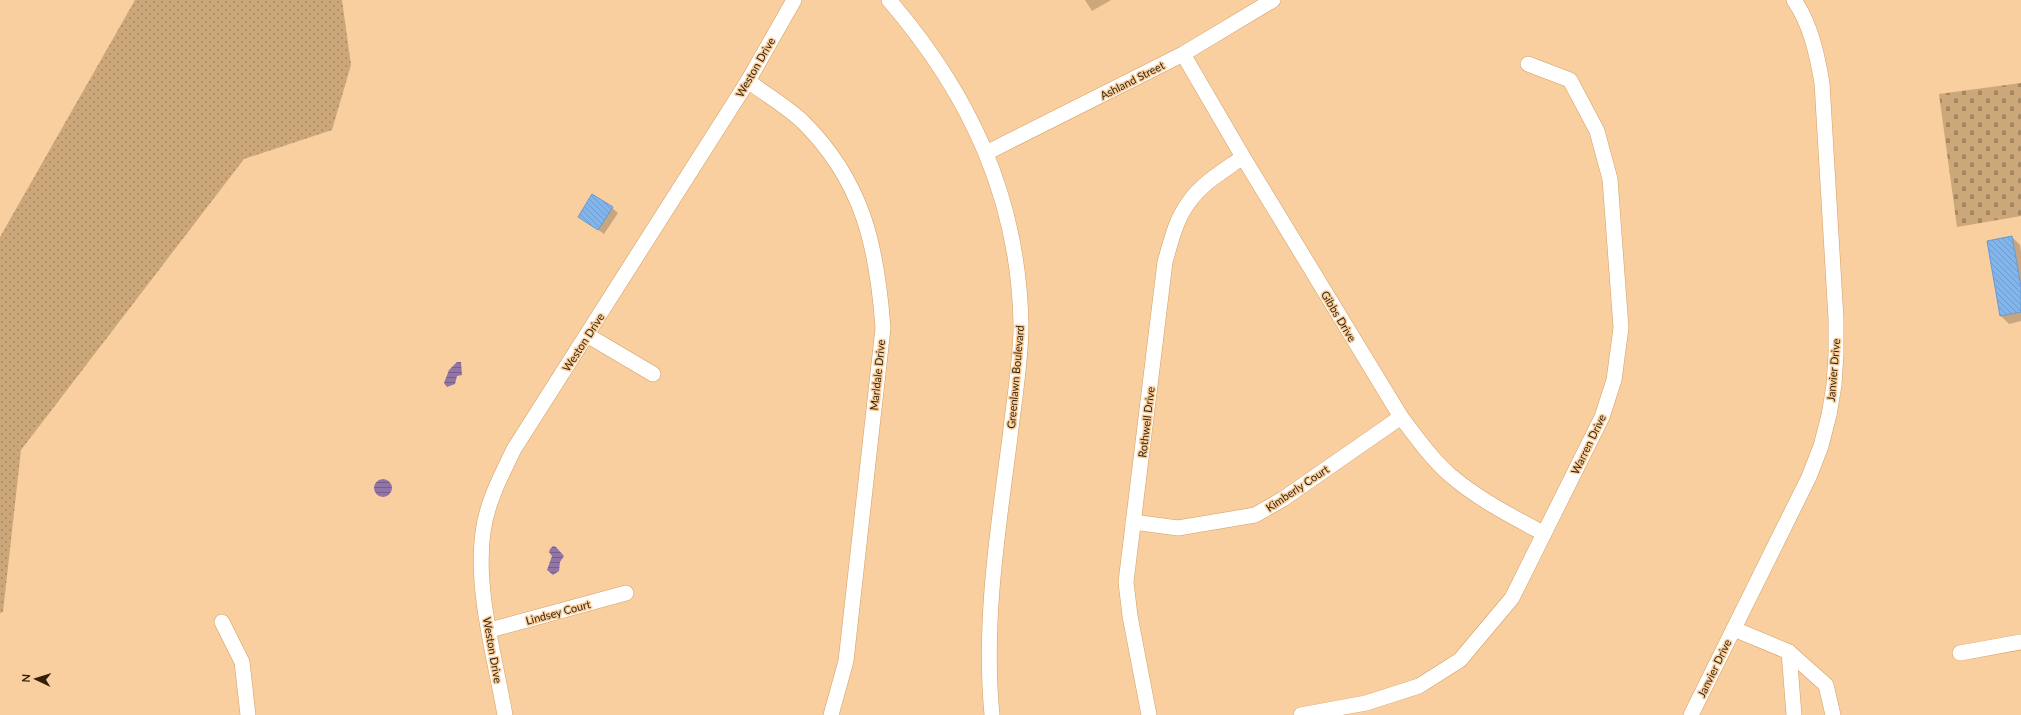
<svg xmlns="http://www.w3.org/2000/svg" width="2021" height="715" font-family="Lato,sans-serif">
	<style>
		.grass { fill: url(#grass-dots) }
		.cemetery { fill: url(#cemetery-stones) }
		.pitch { fill: #cca77a }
		.water { fill: url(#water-rules) }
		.shadow { fill: #0003 }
		.building { fill: url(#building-back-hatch); stroke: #669ad0 }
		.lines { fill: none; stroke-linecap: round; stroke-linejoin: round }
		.street-casing { stroke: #d19f63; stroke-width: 16 }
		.street { stroke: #fff; stroke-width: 15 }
		.labels { text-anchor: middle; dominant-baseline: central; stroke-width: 3; stroke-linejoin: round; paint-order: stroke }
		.street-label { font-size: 11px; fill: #331f05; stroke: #f9cf9f }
	</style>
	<defs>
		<pattern id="grass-dots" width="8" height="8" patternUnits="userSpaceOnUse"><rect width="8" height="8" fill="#cca77a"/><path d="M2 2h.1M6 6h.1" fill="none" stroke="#a68762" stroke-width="1.8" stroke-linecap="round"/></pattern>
		<pattern id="cemetery-stones" width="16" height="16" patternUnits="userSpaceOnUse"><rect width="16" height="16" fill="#cca77a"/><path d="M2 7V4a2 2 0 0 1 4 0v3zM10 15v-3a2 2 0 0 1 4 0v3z" fill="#a68762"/></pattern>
		<pattern id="water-rules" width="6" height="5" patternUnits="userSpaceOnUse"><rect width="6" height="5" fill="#9374a9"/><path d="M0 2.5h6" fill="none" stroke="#795f88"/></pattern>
		<pattern id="building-back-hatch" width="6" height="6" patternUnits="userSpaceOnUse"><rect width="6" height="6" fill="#81b5ed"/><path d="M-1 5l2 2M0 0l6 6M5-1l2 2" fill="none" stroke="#709bca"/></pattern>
	</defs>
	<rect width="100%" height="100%" fill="#f9cf9f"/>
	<!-- grass -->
	<polygon class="grass" points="135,0 342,0 351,65 332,130 244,159 21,450 3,612 0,613 0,237"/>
	<!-- cemetery -->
	<polygon class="cemetery" points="2021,83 2021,216 1957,227 1939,94"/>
	<!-- pitch -->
	<polygon class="pitch" points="1085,0 1111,0 1092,11"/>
	<!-- water -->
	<g class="water">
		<polygon points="457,362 461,362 462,375 457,376 455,384 447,387 444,383 449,370"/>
		<circle cx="383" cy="488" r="9"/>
		<polygon points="553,546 556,547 564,556 560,562 559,571 553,575 547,570 552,556 549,552 550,549"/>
	</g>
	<!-- shadow -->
	<g class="shadow">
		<polygon points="612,208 618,213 604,234 579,216"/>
		<polygon points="2012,237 2020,245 2021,252 2021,321 2009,324 2001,316"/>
	</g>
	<!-- building -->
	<g class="building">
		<polygon points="592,194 613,207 598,230 578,217"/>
		<polygon points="2012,236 2021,286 2021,312 2000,316 1987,241"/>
	</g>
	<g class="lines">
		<!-- street casing -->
		<g class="street-casing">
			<g id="street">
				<path d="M889 0C970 94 1019 199 1021 325 1021 362 1014 400 1010 437 998 530 983 622 992 715"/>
				<path d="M1183 54 1243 157 1401 417C1416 437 1431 458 1450 475 1478 499 1511 516 1543 533"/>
				<path d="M748 81C765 94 786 106 802 121 863 181 877 246 883 328L846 661 831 715"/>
				<polyline points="986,153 1183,54 1273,0"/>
				<polyline points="587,335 653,374"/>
				<polyline points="1133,522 1178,528 1255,515 1283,499 1401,417"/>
				<polyline points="222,622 242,662 248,715"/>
				<polyline points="1734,629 1789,652 1826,685 1833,715"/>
				<polyline points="490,630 626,593"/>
				<polyline points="1789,652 1794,715"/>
				<polyline points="1960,653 2021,642"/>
				<path d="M505 715C495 657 475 590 483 532 487 502 501 476 514 449L748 81 794 0"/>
				<path d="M1149 715 1130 616 1126 582 1165 262C1171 241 1176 219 1189 202 1202 183 1225 170 1243 157"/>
				<polyline points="1301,715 1366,703 1419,686 1460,660 1512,598 1602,417 1614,380 1621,328 1610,179 1597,131 1570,80 1528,64"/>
				<path d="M1691 715 1809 477 1821 446 1829 415 1834 385 1836 354V319L1822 83C1817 54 1811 25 1794 0"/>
			</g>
		</g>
		<!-- street -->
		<use href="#street" class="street"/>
	</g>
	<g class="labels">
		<!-- street labels -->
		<g class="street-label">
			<text transform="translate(755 67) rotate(-60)">Weston Drive</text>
			<text transform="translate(1132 80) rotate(-27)">Ashland Street</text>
			<text transform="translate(1339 316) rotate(59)">Gibbs Drive</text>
			<text transform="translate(583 342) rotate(-57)">Weston Drive</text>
			<text transform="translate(1833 370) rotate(-85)">Janvier Drive</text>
			<text transform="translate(877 375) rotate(-84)">Marldale Drive</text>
			<text transform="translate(1015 377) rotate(-85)">Greenlawn Boulevard</text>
			<text transform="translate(1146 422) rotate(-83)">Rothwell Drive</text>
			<text transform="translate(1588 444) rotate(-64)">Warren Drive</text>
			<text transform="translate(1297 488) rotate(-34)">Kimberly Court</text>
			<text transform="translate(558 612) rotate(-15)">Lindsey Court</text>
			<text transform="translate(493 650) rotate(80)">Weston Drive</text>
			<text transform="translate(1714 668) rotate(-64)">Janvier Drive</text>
		</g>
	</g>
	<!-- north arrow -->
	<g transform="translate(36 679) rotate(274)" stroke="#f9cf9f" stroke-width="3" paint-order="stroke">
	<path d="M0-3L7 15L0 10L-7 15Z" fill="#331f05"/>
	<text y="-6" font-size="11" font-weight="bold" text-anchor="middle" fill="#331f05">N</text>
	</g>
</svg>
